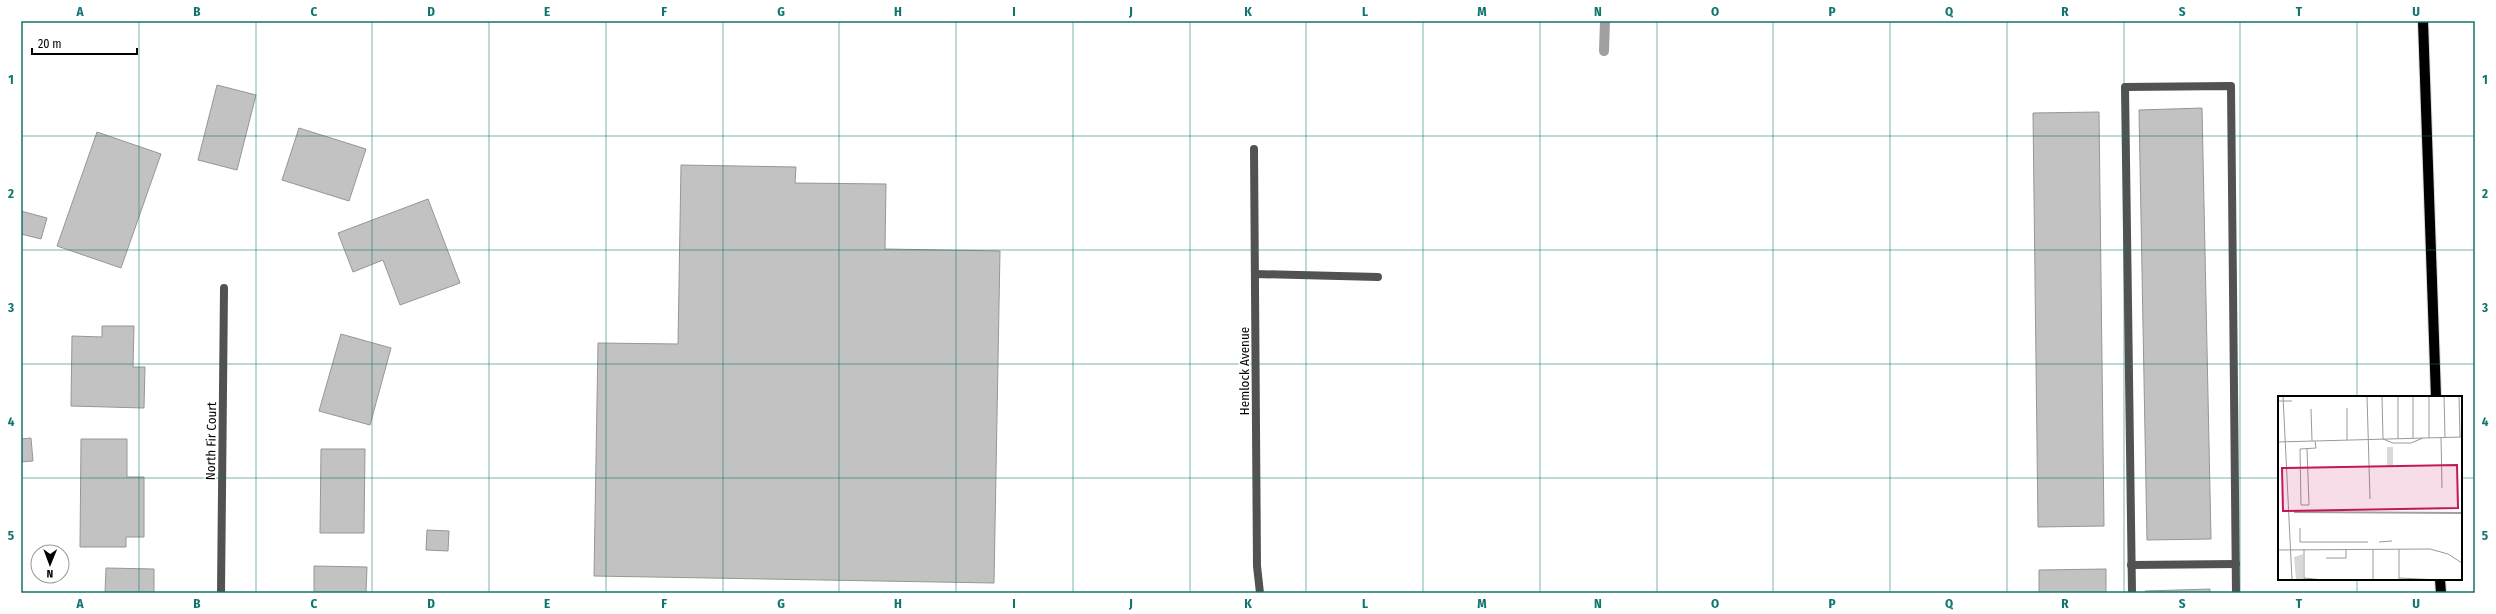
<svg xmlns="http://www.w3.org/2000/svg" width="2496" height="614" font-family="'Fira Sans Condensed',sans-serif">
	<style>
		.lines { fill: none; stroke-linecap: round; stroke-linejoin: round }
		.stream { stroke: #a0a0a0; stroke-width: 10 }
		.building { fill: #c2c2c2; stroke: #969696 }
		.primary-casing { stroke: #dbdbdb; stroke-width: 12 }
		.service { stroke: #525252; stroke-width: 8 }
		.minor { stroke: #525252; stroke-width: 8 }
		.primary { stroke: #000; stroke-width: 10 }
		.grid { fill: none; stroke: #0f766e; stroke-width: 1; stroke-opacity: 0.55 }
		.labels { text-anchor: middle; dominant-baseline: central; stroke-width: 3; stroke-linejoin: round; paint-order: stroke }
		.street-label { font-size: 13px; fill: #000; stroke: #fff }
		.inset-river { fill: none; stroke: #a0a0a0; stroke-width: 2 }
		.inset-road { fill: none; stroke: #999; stroke-width: 1 }
		.view { fill: #c2185b; fill-opacity: 0.15; stroke: #c2185b; stroke-width: 2 }
		.inset-edge { fill: none; stroke: #000; stroke-width: 2 }
		.neatline { fill: none; stroke: #0f766e; stroke-width: 1.5 }
		.grid-label { font-size: 13px; text-anchor: middle; font-weight: bold; fill: #0f766e }
	</style>
	<rect width="100%" height="100%" fill="#fff"/>
	<g class="lines">
		<!-- stream -->
		<polyline class="stream" points="1604,51 1605,21"/>
	</g>
	<!-- building -->
	<g class="building">
		<polygon points="217,85 256,95 237,170 198,160"/>
		<polygon points="2202,108 2211,539 2147,540 2139,110"/>
		<polygon points="2099,112 2104,526 2038,527 2033,113"/>
		<polygon points="299,128 366,149 349,201 282,180"/>
		<polygon points="97,132 161,154 121,268 57,246"/>
		<polygon points="681,165 796,167 795,183 886,184 885,249 1000,251 994,583 594,576 598,343 678,344"/>
		<polygon points="428,199 460,283 400,305 383,260 353,272 338,233"/>
		<polygon points="21,211 47,218 41,239 21,234"/>
		<polygon points="102,326 134,326 133,367 145,367 144,408 71,406 72,336 102,337"/>
		<polygon points="341,334 391,348 370,425 319,411"/>
		<polygon points="31,438 33,461 21,462 21,439"/>
		<polygon points="81,439 127,439 127,477 144,477 144,537 126,537 126,547 80,547"/>
		<polygon points="321,449 365,449 364,533 320,533"/>
		<polygon points="427,530 449,531 448,551 426,550"/>
		<polygon points="314,566 367,567 366,593 314,593"/>
		<polygon points="106,568 154,569 154,593 105,593"/>
		<polygon points="2106,569 2106,593 2039,593 2039,570"/>
		<polygon points="2210,589 2210,593 2145,593 2145,591"/>
	</g>
	<g class="lines">
		<!-- primary casing -->
		<g class="primary-casing">
			<g id="primary">
				<polyline points="2423,21 2436,397"/>
				<polyline points="2440,579 2441,593"/>
			</g>
		</g>
		<!-- service -->
		<g class="service">
			<polyline points="1255,274 1378,277"/>
			<polyline points="2131,565 2236,564"/>
			<polyline points="2132,593 2125,87 2231,86 2236,593"/>
		</g>
		<!-- minor -->
		<g class="minor">
			<polyline points="1254,149 1257,566 1260,593"/>
			<polyline points="221,593 224,288"/>
		</g>
		<!-- primary -->
		<use href="#primary" class="primary"/>
	</g>
	<!-- grid -->
	<path class="grid" d="M139 21V593M256 21V593M372 21V593M489 21V593M606 21V593M723 21V593M839 21V593M956 21V593M1073 21V593M1190 21V593M1306 21V593M1423 21V593M1540 21V593M1657 21V593M1773 21V593M1890 21V593M2007 21V593M2124 21V593M2240 21V593M2357 21V397M21 136H2475M21 250H2475M21 364H2475M21 478H2279M2461 478H2475M2357 579V593"/>
	<g class="labels">
		<!-- street labels -->
		<g class="street-label">
			<text transform="translate(1244 371) rotate(-90)">Hemlock Avenue</text>
			<text transform="translate(211 441) rotate(-89)">North Fir Court</text>
		</g>
	</g>
	<!-- overview -->
	<g transform="translate(2278 396)">
		<rect width="184" height="184" fill="#fff"/>
		<path d="M25 158V184H18L16 161Z" fill="#d9d9d9"/>
		<path d="M109 51H115V70H109Z" fill="#d9d9d9"/>
		<path class="inset-river" d="M16 116 184 117"/>
		<path class="inset-road" d="M5 0 14 184M89 0 92 103M104 0 105 43 115 47H133L145 42M120 0V43M135 0V42M151 0V42M166 0 167 42M181 0 182 41M0 5H14M69 12V44M33 13 34 45M163 42 164 92M0 46 184 41M29 53 31 109H23L22 53 38 52 37 45M22 132V146H90M101 146 114 145M26 153V184M95 153V184M121 153V183M0 154 152 153 170 158 184 167M48 162H68V153M26 182 45 184M121 182 161 184"/>
		<path class="view" d="M179 69 180 112 5 115 4 72Z"/>
		<rect width="184" height="184" class="inset-edge"/>
	</g>
	<!-- border -->
	<rect width="2496" height="614" fill="none" stroke="#ffffff" stroke-width="44"/>
	<!-- north arrow -->
	<g transform="translate(50 564) rotate(181)"><circle r="19" fill="#ffffff" stroke="#999999"/>
	<path d="M0-3L7 15L0 10L-7 15Z" fill="#000000"/>
	<text y="-6" font-size="11" font-weight="bold" text-anchor="middle" fill="#000000">N</text>
	</g>
	<!-- scale -->
	<path d="M32 48v6h105v-6" fill="none" stroke="#000000" stroke-width="2"/>
	<text x="38" y="48" font-size="12" fill="#000000" stroke="#ffffff" stroke-width="3" paint-order="stroke">20 m</text>
	<rect x="22" y="22" width="2452" height="570" class="neatline"/>
	<g class="grid-label">
		<text x="80" y="16">A</text>
		<text x="197" y="16">B</text>
		<text x="314" y="16">C</text>
		<text x="431" y="16">D</text>
		<text x="547" y="16">E</text>
		<text x="664" y="16">F</text>
		<text x="781" y="16">G</text>
		<text x="898" y="16">H</text>
		<text x="1014" y="16">I</text>
		<text x="1131" y="16">J</text>
		<text x="1248" y="16">K</text>
		<text x="1365" y="16">L</text>
		<text x="1482" y="16">M</text>
		<text x="1598" y="16">N</text>
		<text x="1715" y="16">O</text>
		<text x="1832" y="16">P</text>
		<text x="1949" y="16">Q</text>
		<text x="2065" y="16">R</text>
		<text x="2182" y="16">S</text>
		<text x="2299" y="16">T</text>
		<text x="2416" y="16">U</text>
		<text x="11" y="84">1</text>
		<text x="2485" y="84">1</text>
		<text x="11" y="198">2</text>
		<text x="2485" y="198">2</text>
		<text x="11" y="312">3</text>
		<text x="2485" y="312">3</text>
		<text x="11" y="426">4</text>
		<text x="2485" y="426">4</text>
		<text x="11" y="540">5</text>
		<text x="2485" y="540">5</text>
		<text x="80" y="608">A</text>
		<text x="197" y="608">B</text>
		<text x="314" y="608">C</text>
		<text x="431" y="608">D</text>
		<text x="547" y="608">E</text>
		<text x="664" y="608">F</text>
		<text x="781" y="608">G</text>
		<text x="898" y="608">H</text>
		<text x="1014" y="608">I</text>
		<text x="1131" y="608">J</text>
		<text x="1248" y="608">K</text>
		<text x="1365" y="608">L</text>
		<text x="1482" y="608">M</text>
		<text x="1598" y="608">N</text>
		<text x="1715" y="608">O</text>
		<text x="1832" y="608">P</text>
		<text x="1949" y="608">Q</text>
		<text x="2065" y="608">R</text>
		<text x="2182" y="608">S</text>
		<text x="2299" y="608">T</text>
		<text x="2416" y="608">U</text>
	</g>
</svg>
